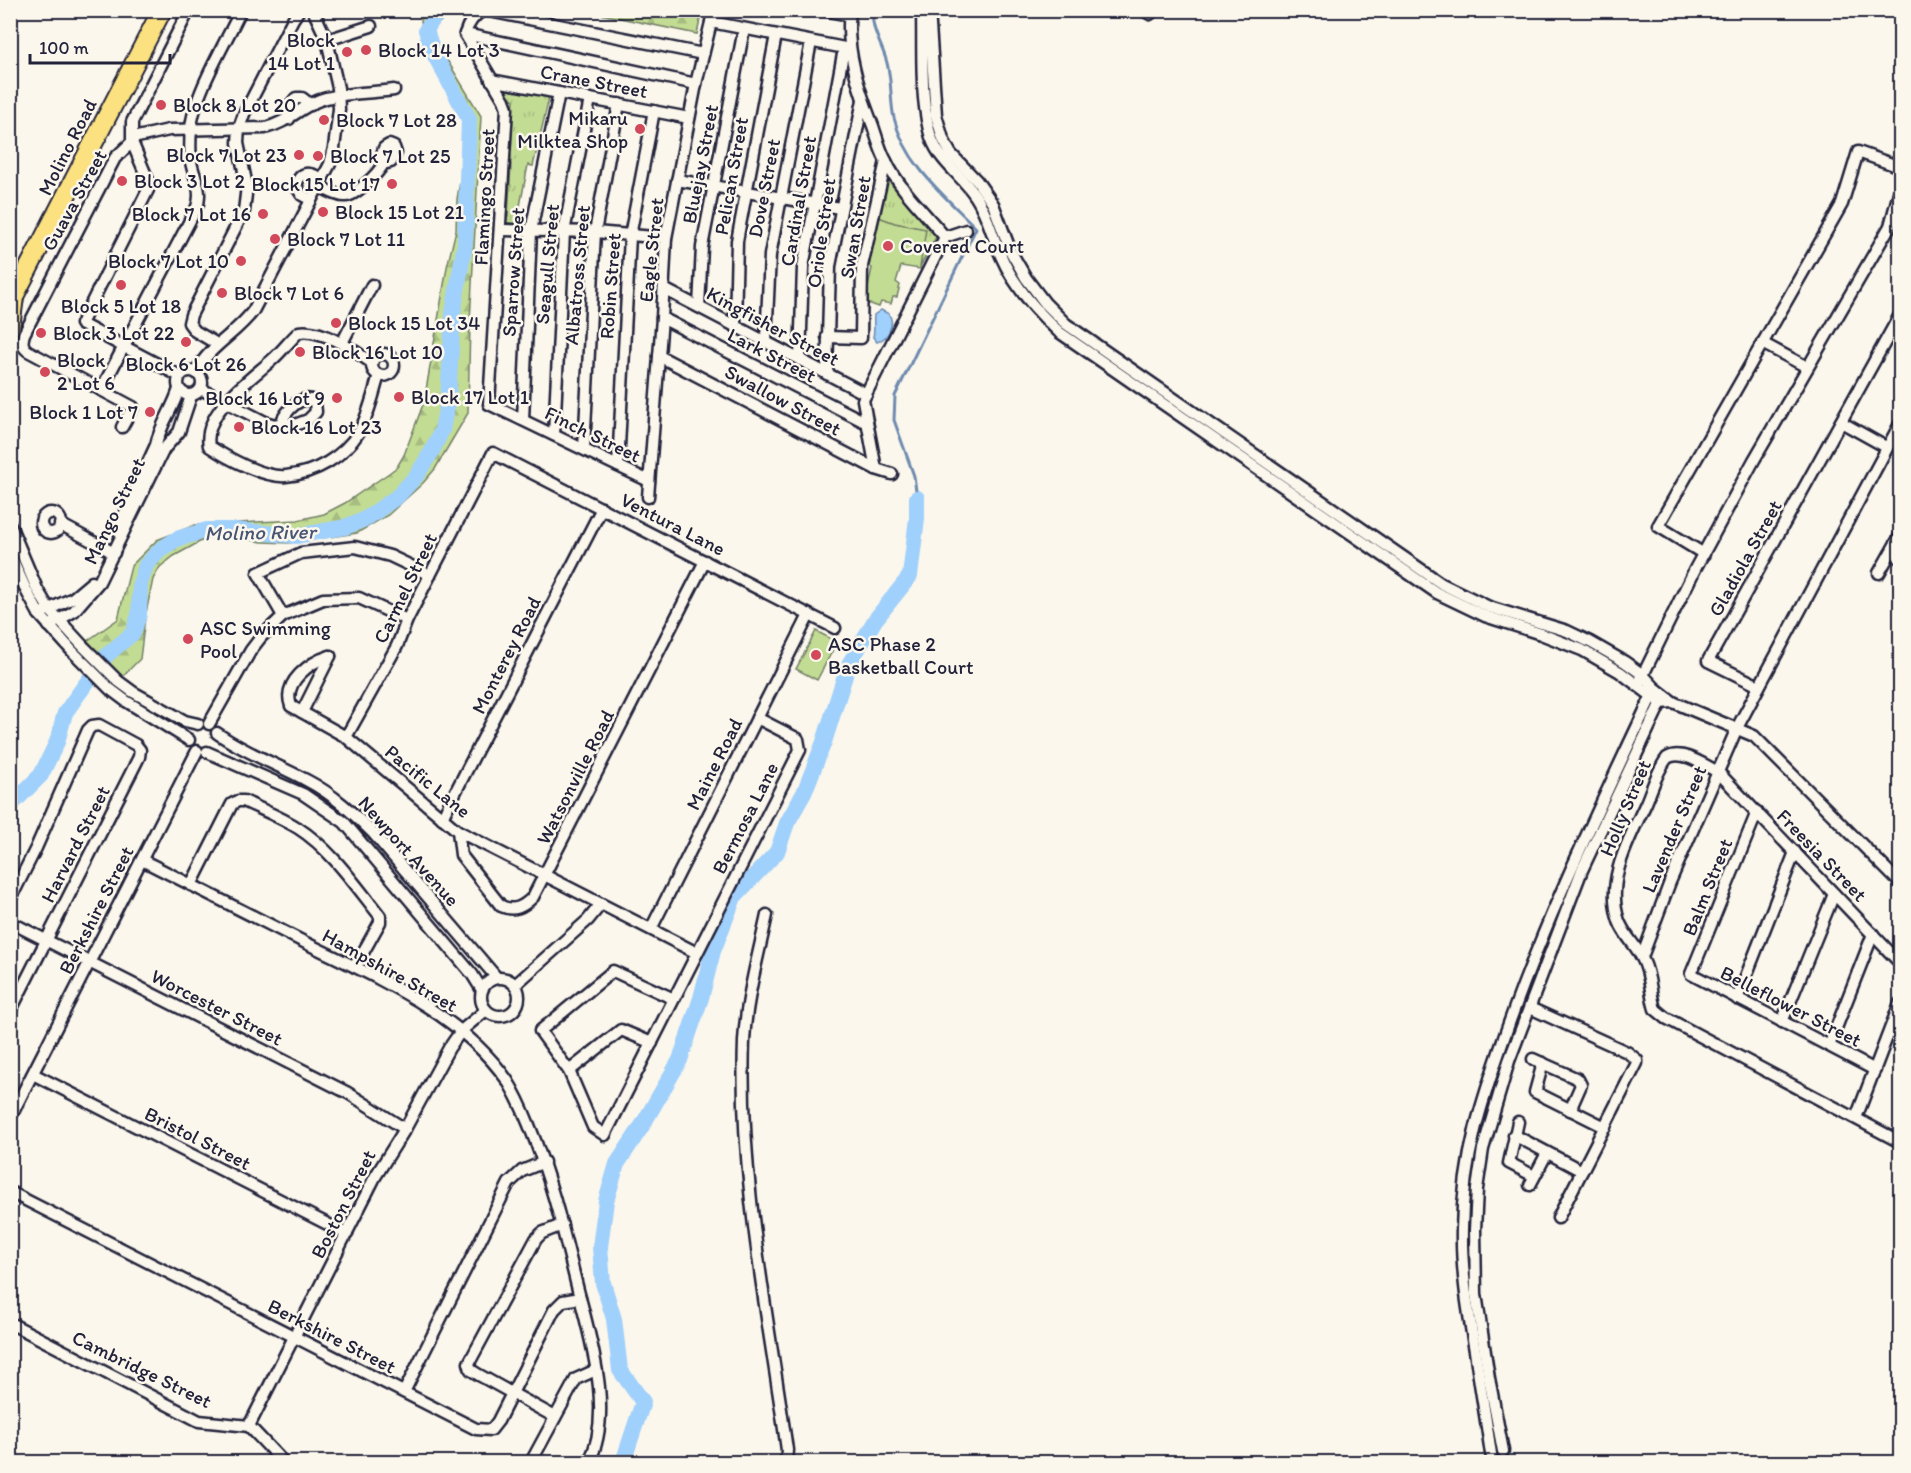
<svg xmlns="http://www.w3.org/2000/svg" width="1911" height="1473" font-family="Itim,sans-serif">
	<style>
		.green { fill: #c3dc93; stroke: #727f67; stroke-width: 1.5 }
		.forest { fill: url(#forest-firs); stroke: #727f67; stroke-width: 1.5 }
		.park { fill: url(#park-tufts); stroke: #727f67; stroke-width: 1.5 }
		.water { fill: #a0d0fc; stroke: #6e8aaf; stroke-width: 1.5 }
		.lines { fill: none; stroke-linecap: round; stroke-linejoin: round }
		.stream { stroke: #6e8aaf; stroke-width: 3 }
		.river { stroke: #a0d0fc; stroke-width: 16 }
		.street-casing { stroke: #22223b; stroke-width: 15 }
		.primary-casing { stroke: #22223b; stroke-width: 22 }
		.street { stroke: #fbf7ec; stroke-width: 10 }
		.primary { stroke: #fbe180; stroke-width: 18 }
		.poi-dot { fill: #d1495b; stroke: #fbf7ec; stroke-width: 2 }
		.labels { text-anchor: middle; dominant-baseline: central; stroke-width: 5; stroke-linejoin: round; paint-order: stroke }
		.poi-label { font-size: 20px; fill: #22223b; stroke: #fbf7ec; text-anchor: start }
		.street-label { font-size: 20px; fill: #22223b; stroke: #fbf7ec }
		.water-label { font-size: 21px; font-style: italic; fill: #485675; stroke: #fbf7ec }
	</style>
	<defs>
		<pattern id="forest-firs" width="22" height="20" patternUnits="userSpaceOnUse" patternTransform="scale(1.5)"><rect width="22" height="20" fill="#c3dc93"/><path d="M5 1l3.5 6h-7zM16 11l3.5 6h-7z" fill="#a7bc80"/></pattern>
		<pattern id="park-tufts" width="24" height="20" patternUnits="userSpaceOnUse" patternTransform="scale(1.5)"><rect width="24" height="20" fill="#c3dc93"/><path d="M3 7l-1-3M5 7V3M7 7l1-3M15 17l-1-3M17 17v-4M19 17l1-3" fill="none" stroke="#a7bc80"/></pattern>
	</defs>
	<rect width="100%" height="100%" fill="#fbf7ec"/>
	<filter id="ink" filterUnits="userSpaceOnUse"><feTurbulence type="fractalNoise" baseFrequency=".0167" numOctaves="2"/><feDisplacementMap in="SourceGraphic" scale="12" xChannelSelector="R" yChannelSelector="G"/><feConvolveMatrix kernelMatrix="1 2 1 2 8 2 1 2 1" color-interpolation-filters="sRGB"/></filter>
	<g filter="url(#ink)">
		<!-- green -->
		<g class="green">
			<polygon points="879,217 895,223 927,229 920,269 901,266 896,282 900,285 897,297 893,297 891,304 881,302 879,307 865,302 872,268 869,266"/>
			<polygon points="816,631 837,642 817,680 796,669"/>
		</g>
		<!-- forest -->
		<g class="forest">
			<polygon points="424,11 451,11 430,32 481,116 470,322 468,413 435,469 423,483 388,515 357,533 289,543 262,542 223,535 205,539 174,556 160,567 153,579 145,618 140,659 122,677 87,641 118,619 131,566 157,540 195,525 298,520 324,514 345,503 389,473 397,467 404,455 424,402 447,267 456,230 457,199 463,164 462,112 428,52 423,35 421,20"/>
			<polygon points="586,11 702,11 697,34"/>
		</g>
		<!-- park -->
		<g class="park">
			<polygon points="500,81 551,89 533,166 528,165 518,216 522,217 522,224 500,222 500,217 508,216 511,164 504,162 505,134 511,135 514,100 503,93"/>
			<polygon points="884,171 936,237 920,267 926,229 895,223 876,216"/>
		</g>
		<!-- water -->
		<path class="water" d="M881 310 889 314C895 324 889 338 877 342L873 337C875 329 873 323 874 315Z"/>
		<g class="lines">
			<!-- stream -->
			<path class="stream" d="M873 10C870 29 883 46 887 63 892 81 890 101 894 118 906 165 944 195 976 228L895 396 894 420 914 476 917 498"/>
			<!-- river -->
			<g class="river">
				<polyline points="10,806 41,775 57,742 65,713 77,696 107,655 133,633 139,615 140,584 146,565 161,549 177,539 207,530 234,530 297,536 345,527 367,518 398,496 417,475 432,451 442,430 448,400 453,314 465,243 469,119 433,52 426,30 439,10"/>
				<polyline points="623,1462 643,1402 620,1370 614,1319 603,1283 600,1247 606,1201 617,1164 642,1126 680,1060 701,998 713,951 734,897 777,852 787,823 804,793 824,742 848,666 875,620 910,576 917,518 917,498"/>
			</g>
			<!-- street casing -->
			<g class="street-casing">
				<g id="street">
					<path d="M483 10C473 16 468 23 465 34L504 100 507 108 489 404 649 481"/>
					<polyline points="484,10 703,54"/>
					<polyline points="822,10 849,15"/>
					<path d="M850 10C845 50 859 90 873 126 877 138 880 150 886 161 899 189 925 213 945 237L863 400 876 469"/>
					<path d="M922 10C923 49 920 92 929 130 936 161 960 172 976 197 988 215 992 236 1001 256 1014 286 1035 310 1059 332L1437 593 1485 616 1541 634 1582 650 1620 672 1661 703 1673 702"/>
					<polyline points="929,10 936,115 943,139 951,154 977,181 993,204 1011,252 1026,278 1045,303 1066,324 1442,584 1489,607 1567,631 1590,642 1625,662 1643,675 1655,688 1673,702 1754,736 1900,883"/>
					<polyline points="1143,10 1150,14 1154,10"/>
					<polyline points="711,22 850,49"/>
					<polyline points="465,34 696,84"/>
					<polyline points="327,40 371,26"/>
					<polyline points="491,80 689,118"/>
					<polyline points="289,119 287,109 296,98 302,98 311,105"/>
					<path d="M133 138 169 130 265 128C286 123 296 111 315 102 333 93 373 93 394 90"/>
					<polyline points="677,180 840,208"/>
					<path d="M318 186C326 189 338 197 346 196 355 196 379 173 383 164L391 162 396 153 394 147 389 145 384 148 381 157 383 164"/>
					<path d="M311 200 302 195 296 186C300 170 310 172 322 179"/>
					<polyline points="500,230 595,232 666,238"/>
					<polyline points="945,237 966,230"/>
					<polyline points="664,289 866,394"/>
					<polyline points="699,307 702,247 744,29"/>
					<polyline points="662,318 867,423"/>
					<polyline points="735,326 737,241 776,35"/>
					<polyline points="827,337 861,338 862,266 886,161"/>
					<polyline points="766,342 770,255 811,42"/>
					<polyline points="342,343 372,285"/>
					<polyline points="1762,343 1807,367"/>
					<polyline points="217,344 195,331 189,323 191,315 244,211 247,186 238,143 239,128 244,114 293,19 299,10"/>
					<circle cx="383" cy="365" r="11"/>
					<polyline points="659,356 876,469 892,474"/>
					<polyline points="800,360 803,267 844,49"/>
					<path d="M372 363C354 350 322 328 299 332 290 340 282 351 273 359 251 379 202 412 209 446 227 458 264 478 286 476 316 473 343 457 359 432 369 415 373 394 379 375"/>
					<circle cx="190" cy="383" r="12"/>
					<path d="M196 372C209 346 236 334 253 311L330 164 334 148 339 109 338 88 327 40 313 10"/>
					<polyline points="827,374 830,266 863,100"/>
					<polyline points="180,376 81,324 148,190 148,180 132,142 132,122 189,10"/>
					<path d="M201 389 265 422 275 425 281 423 295 425 308 420 316 412 315 402C301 393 286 411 281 423"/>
					<path d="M101 390 197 207C203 190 194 178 191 162 190 151 190 140 191 129 193 96 226 42 241 10"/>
					<polyline points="523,420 531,231 559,93"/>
					<polyline points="1841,422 1886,447"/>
					<path d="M122 427 133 407 28 351C21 346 22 341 24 334L115 158 132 142"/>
					<polyline points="554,435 564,232 590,99"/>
					<polyline points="584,449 595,232 619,104"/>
					<polyline points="618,466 630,236 654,111"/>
					<polyline points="648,497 662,318 666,238 696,84 714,10"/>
					<circle cx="51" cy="523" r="10"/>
					<polyline points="60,524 114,553"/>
					<polyline points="10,525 37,589 49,609 82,645 118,681 133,692 185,721 198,724"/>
					<path d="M117 530 156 445C160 425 173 409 179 389"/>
					<polyline points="1894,548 1900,559"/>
					<polyline points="10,554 27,592 39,614 73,652 110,689 126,701 189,740"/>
					<polyline points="1704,554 1658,526 1842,204 1858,152 1900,167"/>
					<polyline points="1879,573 1900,536"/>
					<polyline points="39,614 73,598 92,582"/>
					<polyline points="283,616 258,573 301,553 355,547 390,556 430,575"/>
					<polyline points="49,626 74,611 99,582 164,449 179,432 191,396"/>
					<path d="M330 656C310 662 282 682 291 706L346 737 458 831 697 953"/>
					<polyline points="1640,681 1695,569 1754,460 1890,226 1900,189"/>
					<polyline points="1759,686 1708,661 1900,315"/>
					<polyline points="302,712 330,656"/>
					<polyline points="209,724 251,650 261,637 283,616 323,599 359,598 407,620"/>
					<path d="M217 733C245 753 277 764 308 781 333 794 353 813 373 833L497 978"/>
					<polyline points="346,737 397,646 407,620 493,453 835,628"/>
					<polyline points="207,752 303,794 344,822 472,974 482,990"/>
					<polyline points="1757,812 1691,974 1875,1070"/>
					<polyline points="442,818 602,508"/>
					<path d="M458 831 461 855 501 906C514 912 523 907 533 897L705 561"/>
					<path d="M142 860C197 888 252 916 308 944 379 979 460 1013 507 1080 516 1094 523 1110 529 1125 551 1178 564 1234 578 1290 591 1341 614 1413 589 1462"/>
					<path d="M191 885 232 804 238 801H244C262 810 281 817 298 828 331 849 356 886 380 916V922L355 967"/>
					<polyline points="10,900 36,848 88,730 92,726 99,725 136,745 140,750 139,757 10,1012"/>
					<path d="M767 915C758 957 746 999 744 1041 739 1178 768 1315 787 1450L786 1462"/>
					<polyline points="10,922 348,1093 405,1129"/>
					<polyline points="651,929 809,615"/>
					<polyline points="1642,957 1670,882 1737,728 1900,424"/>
					<path d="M1900 963 1718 772C1704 765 1682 749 1667 758 1657 771 1652 789 1646 803 1629 840 1605 880 1619 921 1625 937 1637 946 1643 960 1651 976 1650 993 1655 1009L1666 1018 1900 1142"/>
					<circle cx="500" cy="997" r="19"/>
					<polyline points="515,985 588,920 601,904"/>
					<polyline points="674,999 613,971 540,1031 569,1071 593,1127 605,1135 800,750 798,739 757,718"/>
					<polyline points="1737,999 1795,852"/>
					<polyline points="1530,1008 1627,1052 1637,1060 1637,1063 1558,1218"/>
					<polyline points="1782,1022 1834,894"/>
					<polyline points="1829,1046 1873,934"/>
					<polyline points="1533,1059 1578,1079 1581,1085 1570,1110"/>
					<polyline points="1543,1063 1535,1092 1605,1127"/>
					<polyline points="569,1071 621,1030 652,1043"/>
					<polyline points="33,1074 347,1234"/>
					<polyline points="10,1118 197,751"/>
					<polyline points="1856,1118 1900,1003"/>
					<polyline points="1518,1122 1509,1163 1534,1176"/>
					<polyline points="1514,1135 1582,1171"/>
					<polyline points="1530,1185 1547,1153"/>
					<polyline points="10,1192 476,1429 491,1430 498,1421 554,1310 563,1301 580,1298"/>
					<polyline points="10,1323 199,1421 249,1426 283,1462"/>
					<polyline points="404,1392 509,1183 522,1171 544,1162"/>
					<polyline points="555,1417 479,1375 471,1370 469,1363 536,1239 542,1233 562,1225"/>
					<polyline points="249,1426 375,1177 405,1129 449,1048 461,1031 486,1010"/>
					<polyline points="1503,1451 1489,1378 1476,1294 1475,1230 1477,1189 1483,1149 1509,1061 1582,870 1663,698"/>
					<path d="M1491 1454C1486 1419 1480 1385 1475 1351 1468 1311 1461 1270 1462 1229 1463 1156 1482 1100 1506 1032 1547 914 1601 804 1654 691"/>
					<polyline points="531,1462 576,1379 596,1370"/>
				</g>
			</g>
			<!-- primary casing -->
			<g class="primary-casing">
				<g id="primary">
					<polyline points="10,304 162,10"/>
					<polyline points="10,327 14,297"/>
				</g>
			</g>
			<!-- street -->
			<use href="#street" class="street"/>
			<!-- primary -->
			<use href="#primary" class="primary"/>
		</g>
	</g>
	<!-- markers -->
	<g class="poi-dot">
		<circle cx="366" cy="50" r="6"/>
		<circle cx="347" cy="52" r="6"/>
		<circle cx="161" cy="105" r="6"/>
		<circle cx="324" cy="120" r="6"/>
		<circle cx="640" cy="129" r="6"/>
		<circle cx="299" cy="155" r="6"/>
		<circle cx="318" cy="156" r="6"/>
		<circle cx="122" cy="181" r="6"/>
		<circle cx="392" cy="184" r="6"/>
		<circle cx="323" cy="212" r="6"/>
		<circle cx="263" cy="214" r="6"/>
		<circle cx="275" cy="239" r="6"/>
		<circle cx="888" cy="246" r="6"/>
		<circle cx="241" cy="261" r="6"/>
		<circle cx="121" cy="285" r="6"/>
		<circle cx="222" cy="293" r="6"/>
		<circle cx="336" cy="323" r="6"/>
		<circle cx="41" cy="333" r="6"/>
		<circle cx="186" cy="342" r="6"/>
		<circle cx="300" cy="352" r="6"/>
		<circle cx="45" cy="372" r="6"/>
		<circle cx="399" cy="397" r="6"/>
		<circle cx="337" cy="398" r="6"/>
		<circle cx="150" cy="412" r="6"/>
		<circle cx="239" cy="427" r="6"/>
		<circle cx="188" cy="639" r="6"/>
		<circle cx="816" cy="655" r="6"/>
	</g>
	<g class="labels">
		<!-- poi labels -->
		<g class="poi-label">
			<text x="335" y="40" text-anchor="end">Block<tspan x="335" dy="23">14 Lot 1</tspan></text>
			<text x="378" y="50">Block 14 Lot 3</text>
			<text x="173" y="105">Block 8 Lot 20</text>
			<text x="628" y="118" text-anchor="end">Mikaru<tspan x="628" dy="23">Milktea Shop</tspan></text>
			<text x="336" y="120">Block 7 Lot 28</text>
			<text x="287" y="155" text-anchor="end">Block 7 Lot 23</text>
			<text x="330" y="156">Block 7 Lot 25</text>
			<text x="134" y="181">Block 3 Lot 2</text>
			<text x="380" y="184" text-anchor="end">Block 15 Lot 17</text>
			<text x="335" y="212">Block 15 Lot 21</text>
			<text x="251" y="214" text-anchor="end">Block 7 Lot 16</text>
			<text x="287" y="239">Block 7 Lot 11</text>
			<text x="900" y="246">Covered Court</text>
			<text x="229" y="261" text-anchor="end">Block 7 Lot 10</text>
			<text x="234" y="293">Block 7 Lot 6</text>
			<text x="121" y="306" text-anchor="middle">Block 5 Lot 18</text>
			<text x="348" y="323">Block 15 Lot 34</text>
			<text x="53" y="333">Block 3 Lot 22</text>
			<text x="312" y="352">Block 16 Lot 10</text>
			<text x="57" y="360">Block<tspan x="57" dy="23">2 Lot 6</tspan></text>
			<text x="186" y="364" text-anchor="middle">Block 6 Lot 26</text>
			<text x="411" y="397">Block 17 Lot 1</text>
			<text x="325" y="398" text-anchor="end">Block 16 Lot 9</text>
			<text x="138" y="412" text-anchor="end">Block 1 Lot 7</text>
			<text x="251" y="427">Block 16 Lot 23</text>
			<text x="200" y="628">ASC Swimming<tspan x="200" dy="23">Pool</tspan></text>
			<text x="828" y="644">ASC Phase 2<tspan x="828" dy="23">Basketball Court</tspan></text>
		</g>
		<!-- street labels -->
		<g class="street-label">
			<text transform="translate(594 81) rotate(11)">Crane Street</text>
			<text transform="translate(67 147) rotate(-63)">Molino Road</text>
			<text transform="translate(700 164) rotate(-79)">Bluejay Street</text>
			<text transform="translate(731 176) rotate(-80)">Pelican Street</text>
			<text transform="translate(764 188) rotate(-79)">Dove Street</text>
			<text transform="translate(484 197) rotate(-87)">Flamingo Street</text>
			<text transform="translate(74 200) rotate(-61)">Guava Street</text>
			<text transform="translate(798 201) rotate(-80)">Cardinal Street</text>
			<text transform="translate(855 227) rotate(-80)">Swan Street</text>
			<text transform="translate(821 233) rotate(-82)">Oriole Street</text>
			<text transform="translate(651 250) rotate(-84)">Eagle Street</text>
			<text transform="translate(547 264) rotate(-85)">Seagull Street</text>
			<text transform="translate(513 272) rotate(-86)">Sparrow Street</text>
			<text transform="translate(577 275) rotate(-85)">Albatross Street</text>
			<text transform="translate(610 286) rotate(-86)">Robin Street</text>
			<text transform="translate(773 326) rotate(28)">Kingfisher Street</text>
			<text transform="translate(772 355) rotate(27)">Lark Street</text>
			<text transform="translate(783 400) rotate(28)">Swallow Street</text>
			<text transform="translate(593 434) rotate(26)">Finch Street</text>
			<text transform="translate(114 511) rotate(-64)">Mango Street</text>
			<text transform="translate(673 524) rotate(27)">Ventura Lane</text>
			<text transform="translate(1745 558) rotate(-61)">Gladiola Street</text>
			<text transform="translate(405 588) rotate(-64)">Carmel Street</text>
			<text transform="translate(506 655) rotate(-63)">Monterey Road</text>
			<text transform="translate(714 764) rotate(-63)">Maine Road</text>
			<text transform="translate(575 777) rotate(-63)">Watsonville Road</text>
			<text transform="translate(428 781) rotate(39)">Pacific Lane</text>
			<text transform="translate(1625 808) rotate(-67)">Holly Street</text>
			<text transform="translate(745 818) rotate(-63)">Bermosa Lane</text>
			<text transform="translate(1674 829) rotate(-67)">Lavender Street</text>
			<text transform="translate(75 844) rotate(-63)">Harvard Street</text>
			<text transform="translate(409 851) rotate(48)">Newport Avenue</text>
			<text transform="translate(1822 855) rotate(46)">Freesia Street</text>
			<text transform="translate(1707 887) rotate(-68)">Balm Street</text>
			<text transform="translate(96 910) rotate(-63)">Berkshire Street</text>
			<text transform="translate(390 970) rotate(29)">Hampshire Street</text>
			<text transform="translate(1791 1006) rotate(27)">Belleflower Street</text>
			<text transform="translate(217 1007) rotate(27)">Worcester Street</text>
			<text transform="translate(198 1138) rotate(27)">Bristol Street</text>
			<text transform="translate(343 1204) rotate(-63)">Boston Street</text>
			<text transform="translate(332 1336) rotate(27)">Berkshire Street</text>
			<text transform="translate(142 1369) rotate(26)">Cambridge Street</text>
		</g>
		<!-- water labels -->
		<g class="water-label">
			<text transform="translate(260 532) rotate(-1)">Molino River</text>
		</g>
	</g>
	<!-- margin -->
	<rect width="1911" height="1473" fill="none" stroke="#fbf7ec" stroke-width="36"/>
	<rect x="18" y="18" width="1875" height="1437" fill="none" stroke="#22223b" stroke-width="2" filter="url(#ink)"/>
	<!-- scale -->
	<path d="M30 54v9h140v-9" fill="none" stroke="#22223b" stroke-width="3"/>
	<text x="39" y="54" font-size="18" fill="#22223b" stroke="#fbf7ec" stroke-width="4.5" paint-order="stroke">100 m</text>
</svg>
